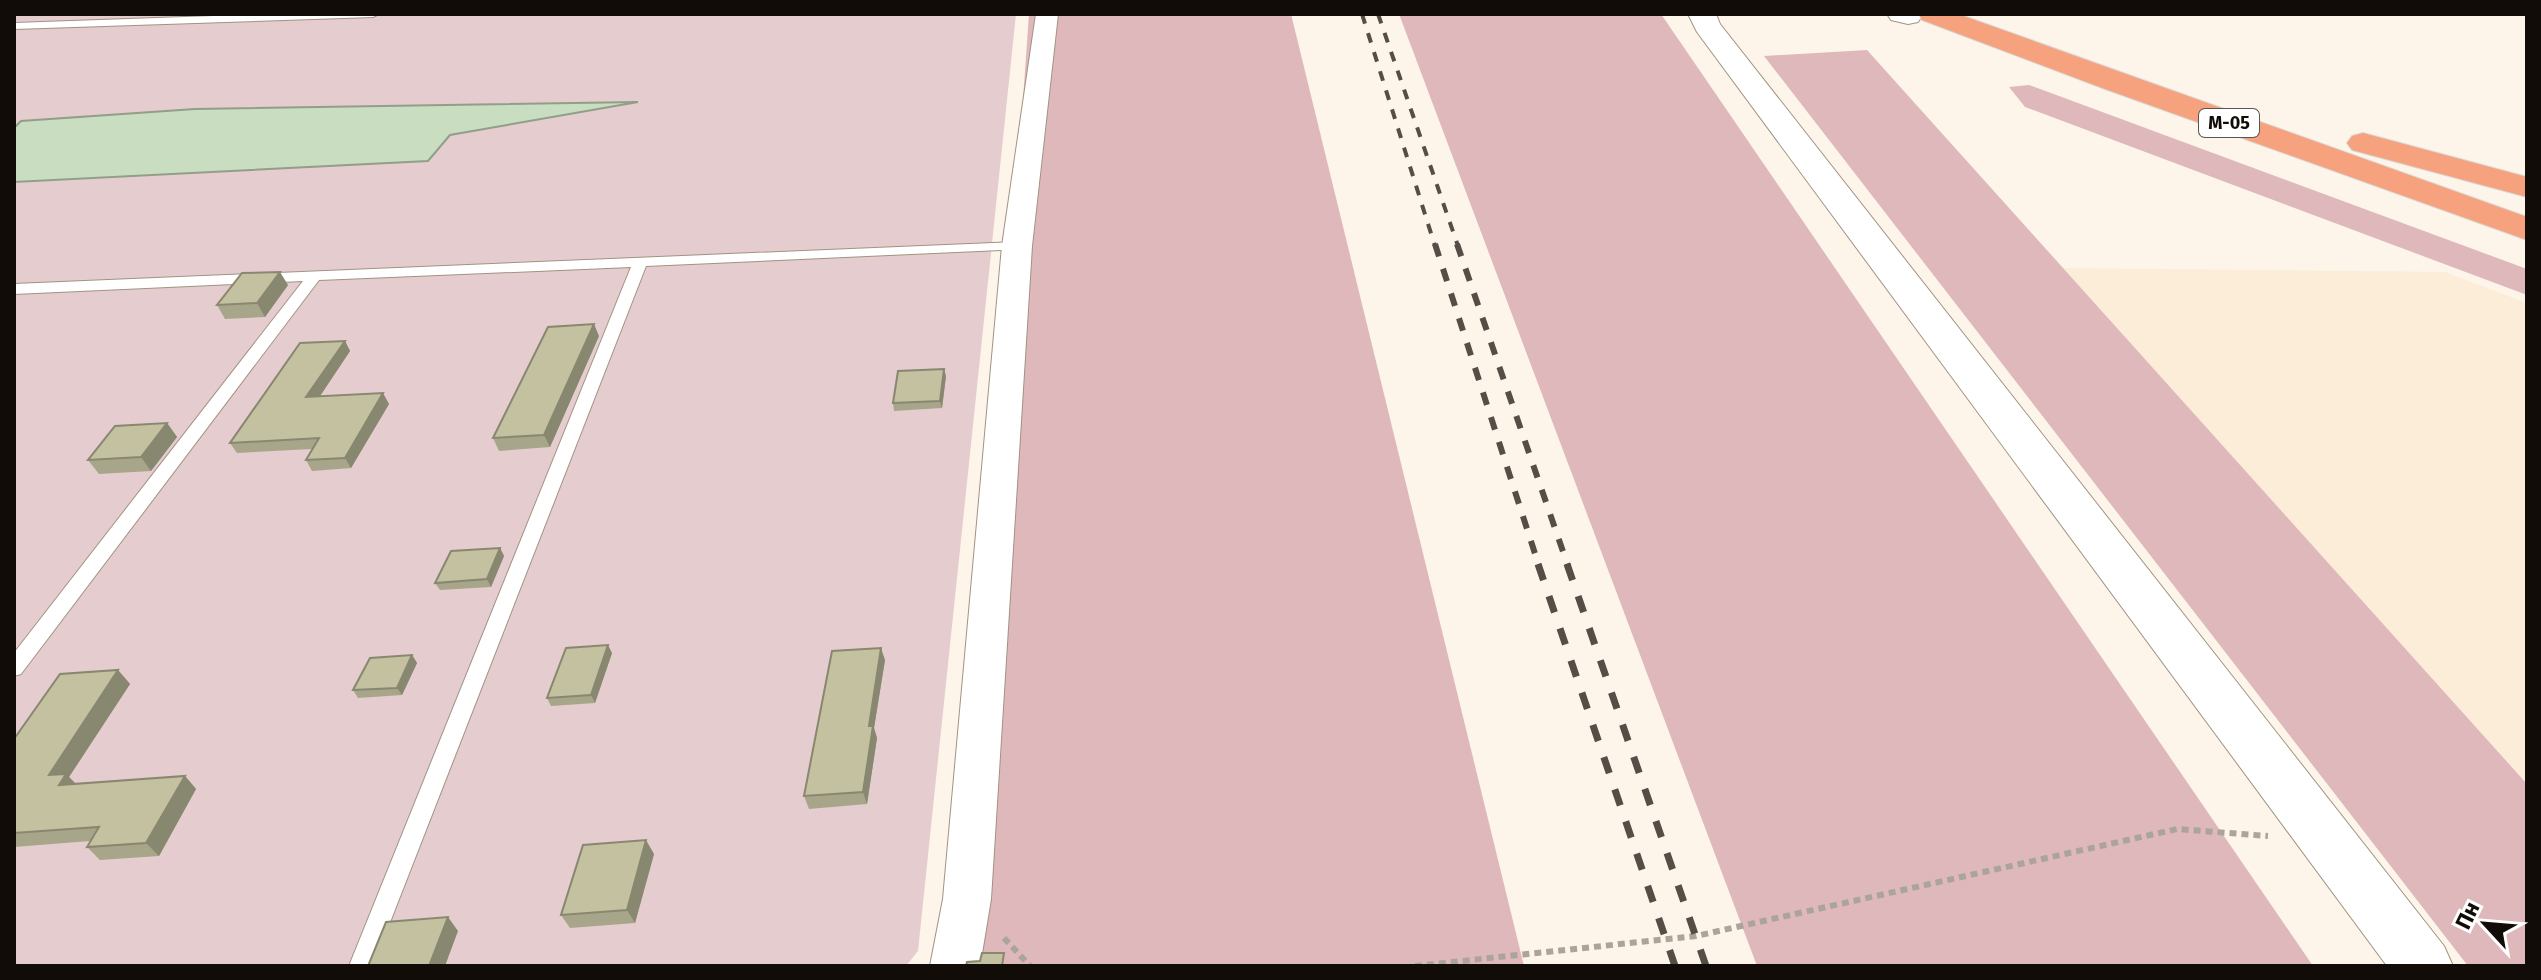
<svg xmlns="http://www.w3.org/2000/svg" width="2541" height="980" font-family="'Fira Sans',sans-serif">
	<style>
		.built { fill: #fcedd9 }
		.green { fill: #e5ccce }
		.forest { fill: #dfb8bc }
		.water { fill: #c9ddc0; stroke: #929e88; stroke-width: 2 }
		.lines { fill: none; stroke-linecap: round; stroke-linejoin: round }
		.service-casing { stroke: #a19382; stroke-width: 2 }
		.minor-casing { stroke: #a19382; stroke-width: 2 }
		.tertiary-casing { stroke: #a19382; stroke-width: 2 }
		.trunk-casing { stroke: #d9d8d7; stroke-width: 2 }
		.path { stroke: #aba49a; stroke-width: 6; stroke-dasharray: 7 5; stroke-linecap: butt }
		.service { fill: #fff; fill-rule: evenodd }
		.minor { fill: #fff; fill-rule: evenodd }
		.tertiary { fill: #fff; fill-rule: evenodd }
		.trunk { fill: #f6a27e; fill-rule: evenodd }
		.rail-far2 { stroke: #544e47; stroke-width: 4; stroke-dasharray: 10 10; stroke-linecap: butt }
		.rail-far1 { stroke: #544e47; stroke-width: 6; stroke-dasharray: 13 13; stroke-linecap: butt }
		.rail { stroke: #544e47; stroke-width: 7; stroke-dasharray: 17 17; stroke-linecap: butt }
		.wall { fill: #a8a68a }
		.shaded-wall { fill: #888770 }
		.building { fill: #c3c1a0; stroke: #888770; stroke-width: 2 }
		.labels { text-anchor: middle; dominant-baseline: central; stroke-width: 7; stroke-linejoin: round; paint-order: stroke }
		.shield { fill: #fff; stroke: #585551; stroke-width: 2 }
		.shield-label { font-size: 18px; font-weight: bold; fill: #110c07 }
	</style>
	<rect width="100%" height="100%" fill="#fdf5e9"/>
	<!-- built -->
	<polygon class="built" points="2063,268 2445,272 2527,303 2527,784"/>
	<!-- green -->
	<polygon class="green" points="14,14 1016,14 918,951 906,966 14,966"/>
	<!-- forest -->
	<g class="forest">
		<polygon points="1029,14 1291,14 1524,966 962,966"/>
		<polygon points="1399,14 1661,14 2313,966 1757,966"/>
		<polygon points="1867,50 2527,784 2527,966 2468,966 1764,56"/>
		<polygon points="2029,85 2527,269 2527,295 2025,107 2009,87"/>
	</g>
	<!-- water -->
	<polygon class="water" points="638,102 450,135 428,161 14,182 14,128 21,121 195,109"/>
	<g class="lines">
		<!-- service casing -->
		<g class="service-casing">
			<g id="service">
				<polygon points="270,14 379,14 373,17 14,29 14,23"/>
				<polygon points="1017,242 1022,243 1022,249 646,266 373,966 349,966 631,267 319,280 21,674 14,676 14,653 303,281 14,294 14,284"/>
			</g>
		</g>
		<!-- minor casing -->
		<g class="minor-casing">
			<polygon id="minor" points="1036,14 1058,14 1032,246 991,899 980,966 930,966 943,899 1002,246"/>
		</g>
		<!-- tertiary casing -->
		<g class="tertiary-casing">
			<g id="tertiary">
				<polygon points="1688,14 1716,14 1720,24 2444,946 2453,966 2387,966 1697,32"/>
				<polygon points="1887,14 1921,14 1922,16 1918,22 1908,24 1891,20"/>
			</g>
		</g>
		<!-- trunk casing -->
		<g class="trunk-casing">
			<g id="trunk">
				<polygon points="1918,14 1958,14 2527,217 2527,240 2105,89 1922,20"/>
				<polygon points="2363,133 2527,177 2527,197 2352,150 2347,143 2352,136"/>
			</g>
		</g>
		<!-- path -->
		<g class="path">
			<polyline points="1004,938 1030,966"/>
			<polyline points="1415,966 1696,936 2177,829 2268,836"/>
		</g>
		<!-- service -->
		<use href="#service" class="service"/>
		<!-- minor -->
		<use href="#minor" class="minor"/>
		<!-- tertiary -->
		<use href="#tertiary" class="tertiary"/>
		<!-- trunk -->
		<use href="#trunk" class="trunk"/>
		<!-- rail-far2 -->
		<g class="rail-far2">
			<polyline points="1362,14 1435,246"/>
			<polyline points="1378,14 1458,246"/>
		</g>
		<!-- rail-far1 -->
		<g class="rail-far1">
			<polyline points="1435,244 1539,566"/>
			<polyline points="1457,244 1568,566"/>
		</g>
		<!-- rail -->
		<g class="rail">
			<polyline points="1538,564 1675,966"/>
			<polyline points="1567,564 1706,966"/>
		</g>
	</g>
	<!-- wall -->
	<g class="wall">
		<polygon points="288,285 265,317 225,319 217,305"/>
		<polygon points="599,336 550,447 499,451 493,438"/>
		<polygon points="345,341 350,351 320,396 389,404 351,468 312,471 306,460 312,449 237,453 230,443"/>
		<polygon points="946,376 942,408 894,411 893,403"/>
		<polygon points="167,423 177,437 151,471 99,474 88,460"/>
		<polygon points="500,548 504,556 491,587 440,590 435,583"/>
		<polygon points="612,653 595,703 551,706 547,698"/>
		<polygon points="412,655 417,663 402,695 358,698 353,690"/>
		<polygon points="885,660 874,728 877,738 867,804 809,809 804,796"/>
		<polygon points="118,670 130,684 69,777 76,784 185,776 196,789 159,856 100,860 87,847 90,841 14,847 14,739"/>
		<polygon points="654,854 635,923 570,928 561,915"/>
	</g>
	<!-- shaded-wall -->
	<g class="shaded-wall">
		<polygon points="280,272 288,285 265,317 257,303"/>
		<polygon points="594,324 599,336 550,447 544,435"/>
		<polygon points="345,341 350,351 312,408 306,397"/>
		<polygon points="944,369 946,376 942,408 940,401"/>
		<polygon points="383,393 389,404 351,468 345,458"/>
		<polygon points="167,423 177,437 151,471 141,457"/>
		<polygon points="500,548 504,556 491,587 487,579"/>
		<polygon points="608,645 612,653 595,703 591,695"/>
		<polygon points="881,648 885,660 874,728 877,738 867,804 863,792 869,726"/>
		<polygon points="412,655 417,663 402,695 397,688"/>
		<polygon points="118,670 130,684 69,777 79,787 72,798 49,775"/>
		<polygon points="185,776 196,789 159,856 146,843"/>
		<polygon points="646,840 654,854 635,923 627,910"/>
		<polygon points="448,917 458,931 445,966 429,966"/>
	</g>
	<!-- building -->
	<g class="building">
		<polygon points="280,272 257,303 217,305 242,273"/>
		<polygon points="594,324 544,435 493,438 548,327"/>
		<polygon points="345,341 306,397 383,393 345,458 306,460 319,438 230,443 300,343"/>
		<polygon points="944,369 940,401 893,403 898,371"/>
		<polygon points="167,423 141,457 88,460 115,426"/>
		<polygon points="500,548 487,579 435,583 451,551"/>
		<polygon points="608,645 591,695 547,698 566,648"/>
		<polygon points="881,648 869,726 873,726 863,792 804,796 832,651"/>
		<polygon points="412,655 397,688 353,690 370,658"/>
		<polygon points="118,670 49,775 66,774 59,785 185,776 146,843 87,847 99,827 14,833 14,739 60,674"/>
		<polygon points="646,840 627,910 561,915 583,845"/>
		<polygon points="448,917 429,966 368,966 386,922"/>
		<polygon points="982,953 1004,953 1002,966 966,966 967,962 980,961"/>
	</g>
	<g class="labels">
		<!-- shield labels -->
		<rect class="shield" x="2199" y="109" width="60" height="28" rx="6"/>
		<g class="shield-label">
			<text x="2229" y="123">М-05</text>
		</g>
	</g>
	<!-- border -->
	<rect width="2541" height="980" fill="none" stroke="#110c07" stroke-width="32"/>
	<!-- north arrow -->
	<g transform="translate(2485 924) rotate(296)" stroke="#ffffff" stroke-width="6" paint-order="stroke">
	<path d="M0-6L14 30L0 20L-14 30Z" fill="#110c07"/>
	<text y="-12" font-size="22" font-weight="bold" text-anchor="middle" fill="#110c07">Пн</text>
	</g>
</svg>
